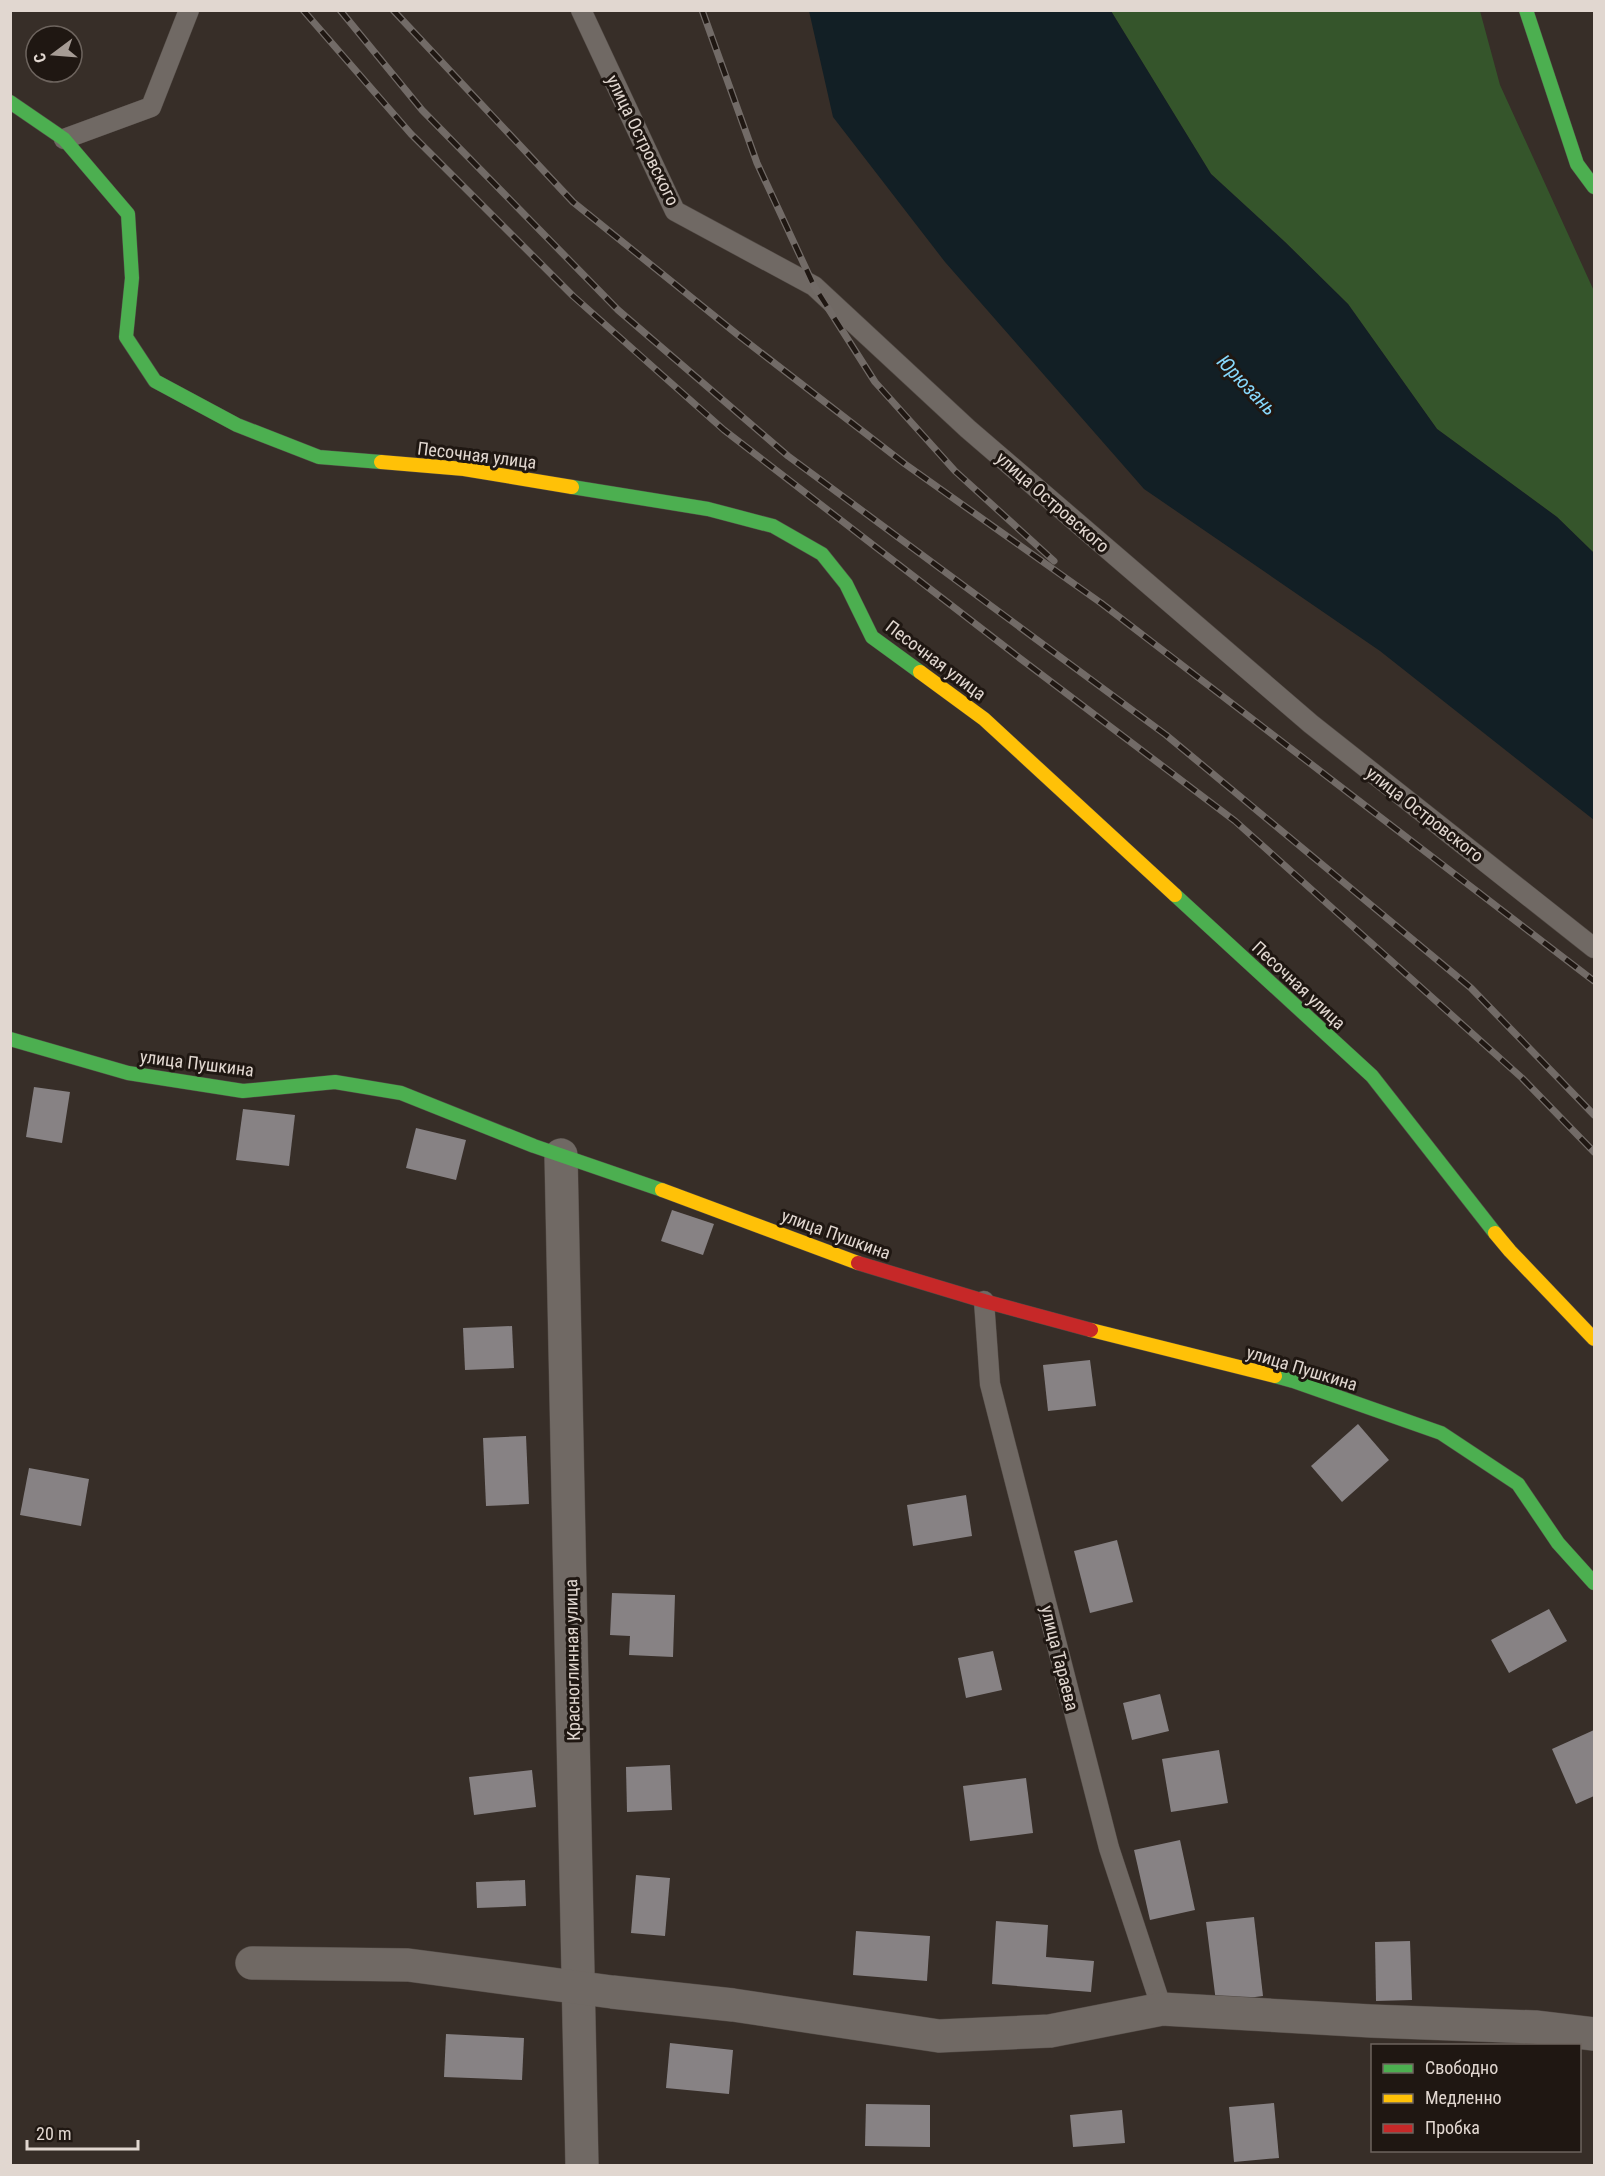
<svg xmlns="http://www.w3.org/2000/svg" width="1605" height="2176" font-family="'Roboto Condensed',sans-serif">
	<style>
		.green { fill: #35552b }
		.water { fill: #121f25 }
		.building { fill: #878284 }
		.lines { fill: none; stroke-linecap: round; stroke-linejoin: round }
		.lane-casing { stroke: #514944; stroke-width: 21 }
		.street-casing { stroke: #514944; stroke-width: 34 }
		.fast-casing { stroke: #514944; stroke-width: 15 }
		.slow-casing { stroke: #514944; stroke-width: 15 }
		.jam-casing { stroke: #514944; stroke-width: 15 }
		.lane { stroke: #706964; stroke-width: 20 }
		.street { stroke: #706964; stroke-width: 33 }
		.fast { stroke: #4caf50; stroke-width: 14 }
		.slow { stroke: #ffc107; stroke-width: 14 }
		.jam { stroke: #c62828; stroke-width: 14 }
		.rail-casing { stroke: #726b67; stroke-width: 7 }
		.rail { stroke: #1f1712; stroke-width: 4.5; stroke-dasharray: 14; stroke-linecap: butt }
		.labels { text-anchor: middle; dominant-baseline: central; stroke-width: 6; stroke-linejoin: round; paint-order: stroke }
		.street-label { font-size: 18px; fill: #e1d7d0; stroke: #1f1712 }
		.water-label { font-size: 20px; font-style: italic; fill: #87d8fc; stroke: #1f1712 }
	</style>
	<rect width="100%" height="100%" fill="#372e28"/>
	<!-- green -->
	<polygon class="green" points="1111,11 1480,11 1500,85 1594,291 1594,553 1557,517 1437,429 1348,304 1285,242 1211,174"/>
	<!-- water -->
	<polygon class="water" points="809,11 1111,11 1211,174 1285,242 1348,304 1437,429 1557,517 1594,553 1594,820 1380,651 1144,489 945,262 833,117"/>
	<!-- building -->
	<g class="building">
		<polygon points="34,1087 70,1092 62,1143 26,1137"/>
		<polygon points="243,1109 295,1115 289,1166 236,1160"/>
		<polygon points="416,1128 466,1140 456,1180 406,1168"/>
		<polygon points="672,1210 714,1224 703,1255 661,1241"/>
		<polygon points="512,1326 514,1368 465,1370 463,1328"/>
		<polygon points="1090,1360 1096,1406 1048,1411 1043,1365"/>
		<polygon points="1358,1424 1389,1460 1342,1502 1311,1466"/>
		<polygon points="526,1436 529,1504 486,1506 483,1438"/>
		<polygon points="29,1468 89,1479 81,1526 20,1515"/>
		<polygon points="966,1495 972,1536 913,1546 907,1505"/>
		<polygon points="1117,1540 1133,1602 1090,1613 1074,1551"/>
		<polygon points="612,1593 675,1595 673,1657 629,1655 630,1636 610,1635"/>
		<polygon points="1549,1609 1567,1641 1509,1673 1491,1640"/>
		<polygon points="993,1651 1002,1690 966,1698 958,1658"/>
		<polygon points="1160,1694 1169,1731 1132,1740 1123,1703"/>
		<polygon points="1594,1730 1594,1796 1576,1804 1552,1749"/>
		<polygon points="1219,1750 1228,1803 1171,1812 1162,1759"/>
		<polygon points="670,1765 672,1810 627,1812 626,1767"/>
		<polygon points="532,1770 536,1807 474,1815 469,1777"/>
		<polygon points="1026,1778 1033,1833 970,1841 963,1786"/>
		<polygon points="1180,1840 1195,1910 1150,1920 1134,1850"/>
		<polygon points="636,1875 670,1878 665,1936 631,1933"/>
		<polygon points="525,1880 526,1906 477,1908 476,1882"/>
		<polygon points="1254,1917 1263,1996 1216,2002 1206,1922"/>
		<polygon points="996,1921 1048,1925 1046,1957 1094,1961 1091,1992 992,1984"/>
		<polygon points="856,1931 930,1936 927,1981 853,1975"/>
		<polygon points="1410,1941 1412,2000 1376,2001 1375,1942"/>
		<polygon points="446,2034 524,2038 522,2080 444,2077"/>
		<polygon points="670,2043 733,2050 729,2094 666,2088"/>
		<polygon points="1274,2103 1279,2158 1234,2162 1229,2107"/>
		<polygon points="866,2104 930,2105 930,2147 865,2146"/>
		<polygon points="1122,2110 1125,2143 1073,2147 1070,2115"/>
	</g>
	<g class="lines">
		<!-- lane casing -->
		<g class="lane-casing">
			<g id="lane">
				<polyline points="581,10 675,211 814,286 968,429 1311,724 1594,948"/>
				<polyline points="64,139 151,107 189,10"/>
				<polyline points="984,1301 990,1384 1109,1848 1162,2009"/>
			</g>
		</g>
		<!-- street casing -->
		<g class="street-casing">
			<g id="street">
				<polyline points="561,1155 582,2166"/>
				<polyline points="252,1963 408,1965 612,1992 733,2005 939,2036 1050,2031 1162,2009 1371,2021 1535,2027 1594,2034"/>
			</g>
		</g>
		<!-- fast casing -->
		<g class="fast-casing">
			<g id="fast">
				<polyline points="1526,10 1577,164 1594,187"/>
				<polyline points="10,102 64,139 128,214 132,278 126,337 155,381 237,425 319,457 381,462"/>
				<polyline points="572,487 708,509 773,526 822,554 846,584 872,637 920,672"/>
				<polyline points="1175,895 1372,1076 1495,1233"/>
				<polyline points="10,1039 128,1073 243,1091 335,1082 401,1093 534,1146 662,1190"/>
				<polyline points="1275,1376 1293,1381 1441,1433 1518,1484 1558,1543 1594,1583"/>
			</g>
		</g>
		<!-- slow casing -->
		<g class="slow-casing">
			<g id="slow">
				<polyline points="381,462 464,469 572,487"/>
				<polyline points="920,672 984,719 1175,895"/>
				<polyline points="662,1190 858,1263"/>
				<polyline points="1495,1233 1510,1251 1594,1339"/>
				<polyline points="1091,1330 1275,1376"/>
			</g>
		</g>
		<!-- jam casing -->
		<g class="jam-casing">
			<polyline id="jam" points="858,1263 984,1301 1091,1330"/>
		</g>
		<!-- lane -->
		<use href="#lane" class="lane"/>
		<!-- street -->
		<use href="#street" class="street"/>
		<!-- fast -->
		<use href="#fast" class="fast"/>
		<!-- slow -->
		<use href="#slow" class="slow"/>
		<!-- jam -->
		<use href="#jam" class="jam"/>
		<!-- rail casing -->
		<g class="rail-casing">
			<g id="rail">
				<polyline points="303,10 411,134 573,296 724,430 1017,656 1235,821 1522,1078 1594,1152"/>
				<polyline points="340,10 422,110 618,310 788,456 1166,735 1471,988 1594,1115"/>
				<polyline points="393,10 573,202 738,335 905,464 1101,603 1594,981"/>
				<polyline points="702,10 757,163 814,286 875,382 955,471 1054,561"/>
			</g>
		</g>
		<!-- rail -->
		<use href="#rail" class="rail"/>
	</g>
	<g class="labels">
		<!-- street labels -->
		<g class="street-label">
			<text transform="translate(643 140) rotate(64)">улица Островского</text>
			<text transform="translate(477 455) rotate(7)">Песочная улица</text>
			<text transform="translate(1053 502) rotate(41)">улица Островского</text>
			<text transform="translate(936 660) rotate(37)">Песочная улица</text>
			<text transform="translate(1425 814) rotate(38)">улица Островского</text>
			<text transform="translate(1299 985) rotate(43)">Песочная улица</text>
			<text transform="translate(197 1063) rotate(7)">улица Пушкина</text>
			<text transform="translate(836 1234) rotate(20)">улица Пушкина</text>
			<text transform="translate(1302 1368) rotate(17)">улица Пушкина</text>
			<text transform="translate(1060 1658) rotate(76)">улица Тараева</text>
			<text transform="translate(572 1660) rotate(-91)">Красноглинная улица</text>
		</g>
		<!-- water labels -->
		<g class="water-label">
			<text transform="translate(1247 385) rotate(46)">Юрюзань</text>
		</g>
	</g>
	<!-- border -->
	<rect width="1605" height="2176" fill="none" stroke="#e1d7d0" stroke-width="24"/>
	<!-- legend -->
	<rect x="1371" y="2044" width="210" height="108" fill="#1f1712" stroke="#6d645e" stroke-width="1.5"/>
	<rect x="1383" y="2064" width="30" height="9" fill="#4caf50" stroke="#6d645e" stroke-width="1.5"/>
	<text x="1425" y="2074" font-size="18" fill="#e1d7d0">Свободно</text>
	<rect x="1383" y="2094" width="30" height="9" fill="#ffc107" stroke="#6d645e" stroke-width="1.5"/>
	<text x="1425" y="2104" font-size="18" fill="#e1d7d0">Медленно</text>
	<rect x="1383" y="2124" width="30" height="9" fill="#c62828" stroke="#6d645e" stroke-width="1.5"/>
	<text x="1425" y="2134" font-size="18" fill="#e1d7d0">Пробка</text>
	<!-- north arrow -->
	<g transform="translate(54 54) rotate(254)"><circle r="28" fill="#1f1712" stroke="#6d645e" stroke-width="1.5"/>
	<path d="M0-4.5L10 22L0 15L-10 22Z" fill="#a69c95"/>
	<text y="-9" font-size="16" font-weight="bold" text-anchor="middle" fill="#e1d7d0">С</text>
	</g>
	<!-- scale -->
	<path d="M27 2140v9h111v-9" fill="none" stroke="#e1d7d0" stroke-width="3"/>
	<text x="36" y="2140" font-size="18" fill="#e1d7d0" stroke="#1f1712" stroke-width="4.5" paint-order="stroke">20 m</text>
</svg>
